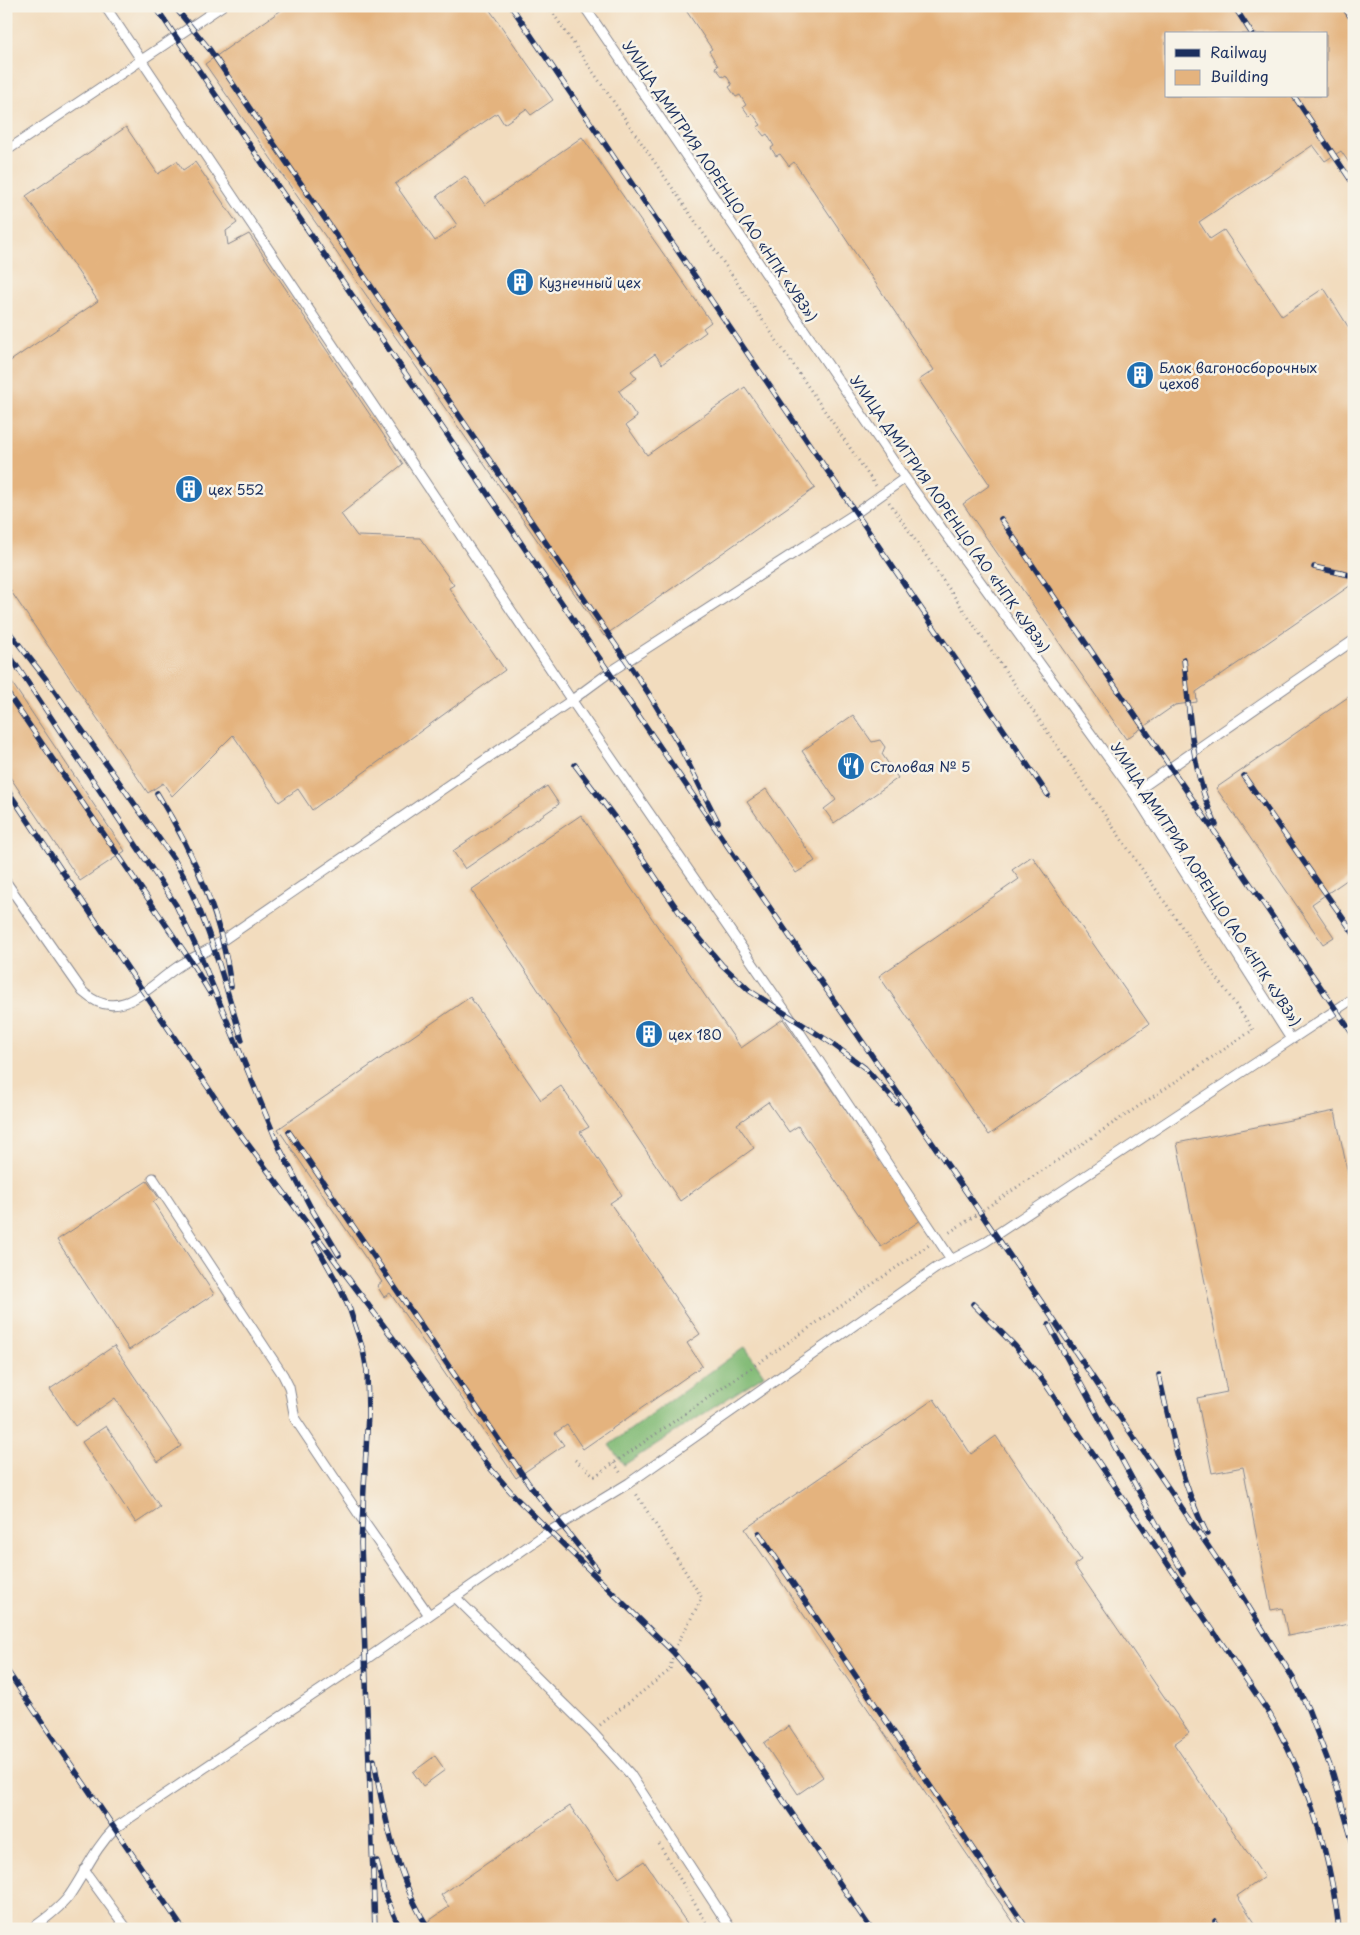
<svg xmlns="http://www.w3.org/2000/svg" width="1360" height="1935" font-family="'Playpen Sans',sans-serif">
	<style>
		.forest { fill: #84bc78; stroke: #50766b }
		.building { fill: #e4b37e; fill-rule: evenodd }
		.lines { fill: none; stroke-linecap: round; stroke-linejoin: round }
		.service-casing { stroke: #86868e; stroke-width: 11 }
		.path { stroke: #86868e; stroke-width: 3; stroke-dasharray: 1 4; stroke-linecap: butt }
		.service { stroke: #fff; stroke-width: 9 }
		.rail-casing { stroke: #1b2f5e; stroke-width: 5.5 }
		.rail { stroke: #f7f3e8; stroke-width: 4; stroke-dasharray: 11; stroke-linecap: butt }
		.labels { text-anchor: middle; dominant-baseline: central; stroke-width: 5; stroke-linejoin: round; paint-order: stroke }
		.street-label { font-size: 14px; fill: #1b2f5e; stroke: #f7f3e8 }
		.poi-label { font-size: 14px; fill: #1b2f5e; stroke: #f7f3e8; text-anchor: start }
	</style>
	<rect width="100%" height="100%" fill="#f7f3e8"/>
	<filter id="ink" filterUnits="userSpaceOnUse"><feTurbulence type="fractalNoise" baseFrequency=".02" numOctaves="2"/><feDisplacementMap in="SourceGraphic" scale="10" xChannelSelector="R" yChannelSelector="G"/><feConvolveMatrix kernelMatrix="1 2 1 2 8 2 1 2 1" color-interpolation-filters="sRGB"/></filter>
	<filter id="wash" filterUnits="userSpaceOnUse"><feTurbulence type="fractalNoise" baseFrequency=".0096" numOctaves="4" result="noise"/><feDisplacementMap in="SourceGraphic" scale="20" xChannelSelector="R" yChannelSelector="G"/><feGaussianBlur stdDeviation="1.12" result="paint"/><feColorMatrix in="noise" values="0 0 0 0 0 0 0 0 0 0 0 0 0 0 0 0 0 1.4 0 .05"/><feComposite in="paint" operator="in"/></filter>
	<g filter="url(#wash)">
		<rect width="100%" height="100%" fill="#f2dcbe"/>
		<!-- forest -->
		<polygon class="forest" points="745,1347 764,1375 624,1465 609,1445"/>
		<g id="blocks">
			<!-- building -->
			<g class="building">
				<polygon points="287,6 487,6 553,100 531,115 526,109 504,124 497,113 395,184 435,241 457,225 437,196 465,176 485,205 582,137 711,322 703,328 706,332 662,364 655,354 631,371 637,378 619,391 637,417 626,425 647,455 745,387 815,488 604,636 205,64"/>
				<path d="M683 6H1354V170L1341 151 1325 161 1313 145 1199 222 1210 239 1224 230 1282 316 1324 288 1354 336V583L1196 692 1197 702 1175 705 1126 739 963 504 990 485 919 380 934 370 794 162 789 166 780 154 776 156 771 148 774 146 767 134 764 136 757 127 761 125 753 114 750 117 743 107 746 105 740 95 736 97 729 87 732 85 726 75 723 77 715 67 718 66 709 51 712 49ZM1166 34H1326V96H1166Z"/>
				<polygon points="126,127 158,174 177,161 183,170 195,162 237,223 226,231 228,245 249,234 403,464 341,514 357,536 420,538 454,585 449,588 505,670 312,810 298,789 279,802 233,735 172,796 163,783 148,793 6,584 6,364 98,301 26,196"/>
				<polygon points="6,674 125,851 80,881 6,771"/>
				<polygon points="1354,693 1354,875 1312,904 1334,937 1323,944 1216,788"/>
				<polygon points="853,715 872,742 880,740 885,747 882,754 898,778 834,823 824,809 836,800 802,751"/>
				<polygon points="547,786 559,804 465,869 453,851"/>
				<polygon points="766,789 815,861 796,873 747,802"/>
				<polygon points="581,815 741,1048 783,1019 921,1220 881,1247 798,1126 789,1132 768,1102 737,1124 754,1148 680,1201 471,890"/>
				<polygon points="1032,856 1149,1024 989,1135 879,976 1019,879 1012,870"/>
				<polygon points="470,997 541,1100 561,1086 589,1127 580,1132 622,1195 610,1203 700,1334 687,1343 702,1366 583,1449 567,1425 555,1433 564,1445 516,1478 390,1293 384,1297 377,1286 382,1282 278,1129"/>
				<polygon points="1335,1111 1354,1203 1354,1623 1288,1636 1282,1608 1271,1610 1243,1467 1212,1473 1197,1398 1227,1392 1177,1143"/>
				<polygon points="147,1181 159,1198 153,1202 214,1294 129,1350 57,1240"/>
				<polygon points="114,1346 181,1446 158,1462 115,1398 75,1426 50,1389"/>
				<polygon points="934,1399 971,1454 996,1436 1081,1560 1074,1565 1189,1733 1174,1744 1264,1877 1237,1896 1259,1929 1018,1929 745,1529"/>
				<polygon points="106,1426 160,1507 136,1523 82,1442"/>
				<polygon points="789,1726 823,1777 798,1794 764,1743"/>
				<polygon points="435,1756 445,1770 423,1786 413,1772"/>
				<polygon points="570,1806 619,1878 644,1861 691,1929 417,1929 449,1907 441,1895"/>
			</g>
		</g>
	</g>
	<g filter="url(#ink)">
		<use href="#blocks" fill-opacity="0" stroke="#86868e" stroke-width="1"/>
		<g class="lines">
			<!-- service casing -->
			<g class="service-casing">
				<g id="service">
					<polyline points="105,6 568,695 789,1016 951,1259"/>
					<polyline points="584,6 905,478 1134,793 1291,1039"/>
					<polyline points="6,151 222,6"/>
					<polyline points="1134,793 1354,640"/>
					<path d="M6 882 83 992C118 1024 146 989 176 968 187 960 201 954 213 947L572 700 610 672 856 513 905 478"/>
					<polyline points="153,1178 283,1375 289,1387 295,1419 362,1519 429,1615"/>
					<polyline points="455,1597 592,1732 630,1774 731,1929"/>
					<polyline points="84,1870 127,1929"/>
					<path d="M31 1929C44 1920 59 1909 69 1896 85 1873 94 1849 115 1828L362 1662 550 1531 629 1483 936 1268 985 1242 1354 998"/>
				</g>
			</g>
			<!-- path -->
			<g class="path">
				<polyline points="548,6 876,486"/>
				<polyline points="889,502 1253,1030 947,1234"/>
				<polyline points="575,1460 595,1476 929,1245"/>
				<polyline points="614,1463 622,1475"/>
				<polyline points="600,1725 670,1670 673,1652 702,1598 635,1492"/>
				<polyline points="659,1844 710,1929"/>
			</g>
			<!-- service -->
			<use href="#service" class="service"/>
			<!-- rail casing -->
			<g class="rail-casing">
				<g id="rail">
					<polyline points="155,6 750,879 980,1212 1240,1593 1293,1678 1308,1709 1333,1774 1354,1847"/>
					<polyline points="174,6 210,50 649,694 677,741 718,822"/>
					<polyline points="511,6 1048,795"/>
					<polyline points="1234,6 1252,34"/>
					<polyline points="1343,6 1354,22"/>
					<polyline points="1294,96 1354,185"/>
					<polyline points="1001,519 1354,1036"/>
					<polyline points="1314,567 1354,576"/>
					<path d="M6 628 46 679 175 861C208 916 223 979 242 1040"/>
					<polyline points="6,650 176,905 200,955 280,1149 311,1208 339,1255"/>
					<path d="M1184 659C1190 716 1191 773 1216 825"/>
					<polyline points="6,691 190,960 210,993"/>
					<polyline points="575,765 615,818 686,922 722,965 750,991 830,1042 865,1068 897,1103"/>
					<polyline points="1244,776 1354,934"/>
					<polyline points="6,788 232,1123 491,1469 518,1500 673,1652 700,1683 731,1724 871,1929"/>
					<path d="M157 793C194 853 222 916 231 986"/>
					<polyline points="289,1132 531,1487 597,1569"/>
					<polyline points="315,1243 338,1284 350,1310 363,1350 367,1371 368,1414 361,1543 375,1929"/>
					<path d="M973 1304 1015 1346 1044 1382 1269 1713C1308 1780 1330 1852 1339 1929"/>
					<polyline points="1049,1325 1183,1573"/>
					<path d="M1159 1375C1171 1430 1181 1484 1207 1534"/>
					<polyline points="759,1533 1027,1929"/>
					<polyline points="6,1669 183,1929"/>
					<path d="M374 1760C383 1813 399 1884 429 1929"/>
					<polyline points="377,1861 384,1892 400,1929"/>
					<polyline points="1215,1921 1220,1929"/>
				</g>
			</g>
			<!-- rail -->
			<use href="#rail" class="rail"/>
		</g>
	</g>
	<!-- icons -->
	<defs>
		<g id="building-disc" transform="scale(1.4375)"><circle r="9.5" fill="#1f6fb2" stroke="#f7f3e8"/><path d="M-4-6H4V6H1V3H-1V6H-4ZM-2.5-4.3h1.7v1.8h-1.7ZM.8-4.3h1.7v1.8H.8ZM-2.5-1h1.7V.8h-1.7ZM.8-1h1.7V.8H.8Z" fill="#fff"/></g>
		<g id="restaurant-disc" transform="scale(1.4375)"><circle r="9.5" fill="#1f6fb2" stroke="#f7f3e8"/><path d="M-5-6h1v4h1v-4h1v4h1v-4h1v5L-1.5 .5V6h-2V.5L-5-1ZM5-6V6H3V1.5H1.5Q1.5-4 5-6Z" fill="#fff"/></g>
	</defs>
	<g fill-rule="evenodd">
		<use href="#building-disc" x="520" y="282"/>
		<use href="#building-disc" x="1140" y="375"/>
		<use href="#building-disc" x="189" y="489"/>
		<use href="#restaurant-disc" x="851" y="766"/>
		<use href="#building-disc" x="649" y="1034"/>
	</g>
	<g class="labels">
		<!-- street labels -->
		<g class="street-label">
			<text transform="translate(720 181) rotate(56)">УЛИЦА ДМИТРИЯ ЛОРЕНЦО (АО «НПК «УВЗ»)</text>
			<text transform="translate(950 514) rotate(55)">УЛИЦА ДМИТРИЯ ЛОРЕНЦО (АО «НПК «УВЗ»)</text>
			<text transform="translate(1206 884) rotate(57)">УЛИЦА ДМИТРИЯ ЛОРЕНЦО (АО «НПК «УВЗ»)</text>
		</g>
		<!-- poi labels -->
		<g class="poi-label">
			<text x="539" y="282">Кузнечный цех</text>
			<text x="1159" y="367">Блок вагоносборочных<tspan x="1159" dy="16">цехов</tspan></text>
			<text x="208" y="489">цех 552</text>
			<text x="870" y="766">Столовая № 5</text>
			<text x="668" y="1034">цех 180</text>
		</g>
	</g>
	<!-- margin -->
	<rect width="1360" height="1935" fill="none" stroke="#f7f3e8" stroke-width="25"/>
	<!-- legend -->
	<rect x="1165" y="32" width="162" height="65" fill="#f7f3e8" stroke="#9fa5b1"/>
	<rect x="1175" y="49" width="25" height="8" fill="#1b2f5e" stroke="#9fa5b1"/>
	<text x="1210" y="58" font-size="15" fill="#1b2f5e">Railway</text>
	<rect x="1175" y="70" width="25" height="15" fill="#e4b37e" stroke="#9fa5b1"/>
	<text x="1210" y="82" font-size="15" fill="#1b2f5e">Building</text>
</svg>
